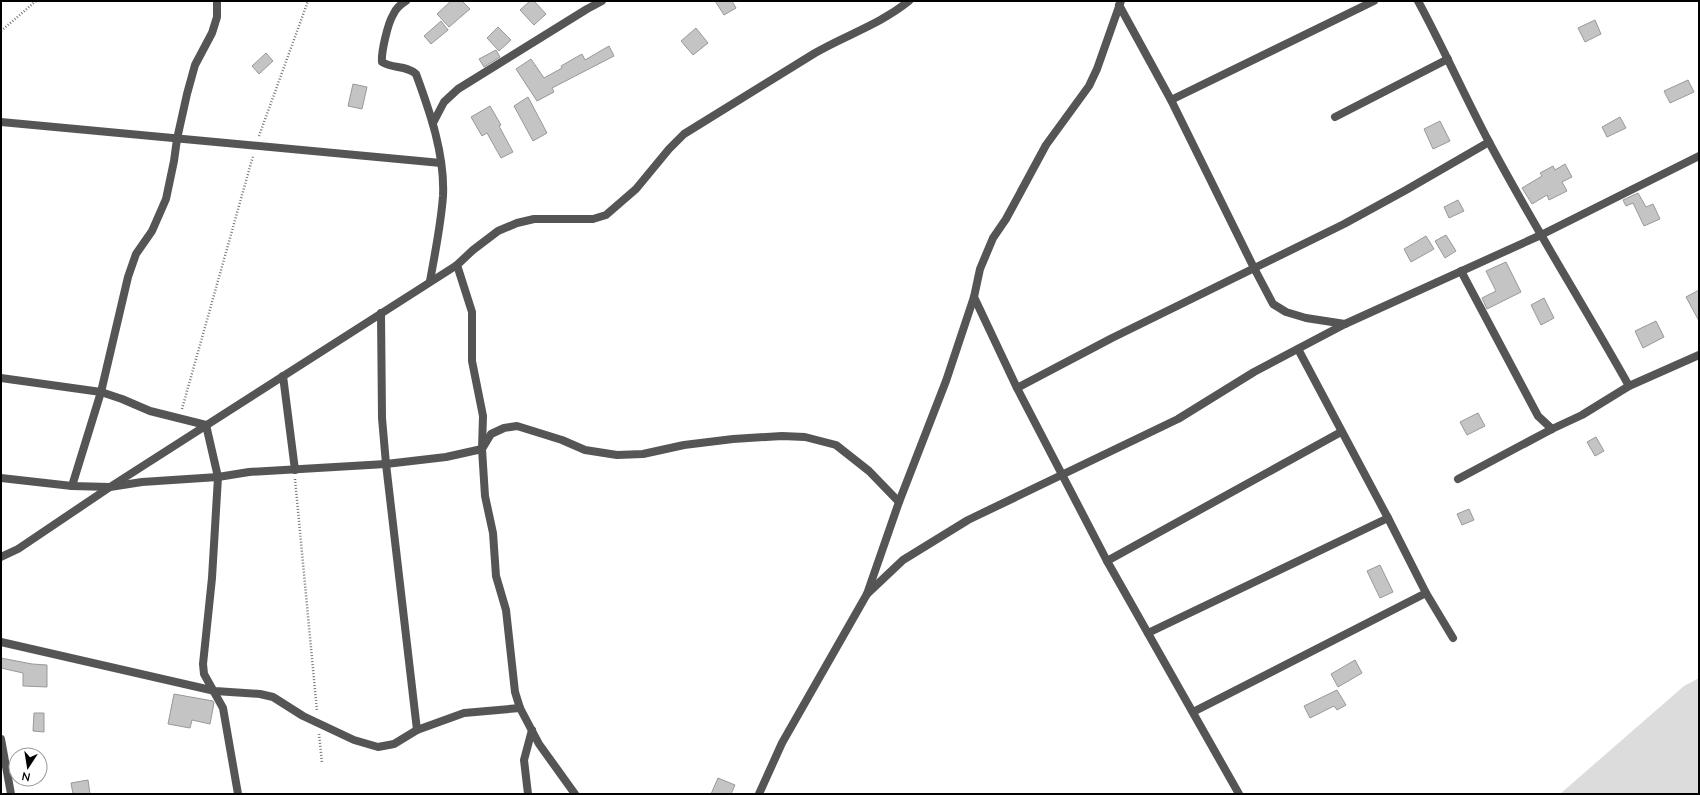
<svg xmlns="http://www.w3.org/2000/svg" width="1700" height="795" font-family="Lato,sans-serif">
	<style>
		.green { fill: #dcdcdc }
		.building { fill: #c4c4c4; stroke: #999 }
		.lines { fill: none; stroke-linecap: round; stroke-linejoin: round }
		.path { stroke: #777; stroke-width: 2.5; stroke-dasharray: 1 2; stroke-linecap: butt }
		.minor { stroke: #555; stroke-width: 8 }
	</style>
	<rect width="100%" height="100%" fill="#fff"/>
	<!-- green -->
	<polygon class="green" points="1699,678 1699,794 1560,794 1684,686"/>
	<!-- building -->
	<g class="building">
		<polygon points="451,1 462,1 470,9 449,27 437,14"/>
		<polygon points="530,1 534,1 546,14 534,25 520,10"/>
		<polygon points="715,1 732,1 736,8 724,15"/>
		<polygon points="1595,20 1601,34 1585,42 1578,28"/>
		<polygon points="441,21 448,30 431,44 424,36"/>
		<polygon points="498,27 511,40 499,51 487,38"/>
		<polygon points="696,28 708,43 693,55 681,41"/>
		<polygon points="609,46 614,56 552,88 554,92 537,101 516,69 531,59 544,78 562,68 561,66 582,54 585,60"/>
		<polygon points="496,50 500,57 484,67 479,59"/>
		<polygon points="266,53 273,61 259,74 252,66"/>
		<polygon points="1688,80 1694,92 1670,103 1664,91"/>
		<polygon points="353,84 367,87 362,109 348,106"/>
		<polygon points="528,97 547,133 533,141 514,106"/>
		<polygon points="490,106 501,125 499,126 513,152 501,158 487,133 482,136 471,117"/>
		<polygon points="1620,117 1626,128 1607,137 1602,127"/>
		<polygon points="1440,121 1450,141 1433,149 1424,129"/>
		<polygon points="1565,164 1572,177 1562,182 1567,191 1549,200 1547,195 1532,204 1522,188 1542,176 1540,173 1553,166 1555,170"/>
		<polygon points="1638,193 1646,207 1653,204 1660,219 1644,226 1633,203 1626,206 1623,200"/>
		<polygon points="1458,200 1464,211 1449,218 1444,207"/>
		<polygon points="1446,235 1456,251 1445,258 1435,241"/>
		<polygon points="1426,236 1434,249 1411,262 1404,249"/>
		<polygon points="1506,262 1521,292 1487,309 1482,298 1496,291 1486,271"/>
		<polygon points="1699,290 1699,321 1686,297"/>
		<polygon points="1544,298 1554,318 1541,325 1531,305"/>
		<polygon points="1656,321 1664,337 1643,348 1635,331"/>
		<polygon points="1478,413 1485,426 1467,435 1460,422"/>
		<polygon points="1596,437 1604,451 1595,456 1587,442"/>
		<polygon points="1469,509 1474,520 1462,525 1457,514"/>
		<polygon points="1380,565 1393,592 1380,598 1367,571"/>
		<polygon points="1,658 32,664 47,665 47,687 23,686 23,673 1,668"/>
		<polygon points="1355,660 1362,673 1338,687 1331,674"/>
		<polygon points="1337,690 1346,705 1337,710 1334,706 1310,718 1304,706"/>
		<polygon points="174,694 213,701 214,703 210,724 192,720 190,728 168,724"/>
		<polygon points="34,713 44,713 44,732 33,731"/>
		<polygon points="718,778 735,785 731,794 711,794"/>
		<polygon points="88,780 90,794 73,794 71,783"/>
	</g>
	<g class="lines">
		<!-- path -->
		<g class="path">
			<polyline points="1,31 36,1"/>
			<polyline points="259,136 308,1"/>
			<polyline points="182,409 253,156"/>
			<polyline points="295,479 317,711"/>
			<polyline points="319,734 322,763"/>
		</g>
		<!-- minor -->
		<g class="minor">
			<path d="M406 1C400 5 396 8 393 15 388 23 381 52 382 62 393 69 406 65 416 74 430 112 445 155 443 196 441 224 435 253 430 281"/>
			<path d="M1418 1C1443 47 1464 95 1489 142 1533 225 1583 304 1629 386"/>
			<polyline points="1119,5 1171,100 1254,268 1273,304 1286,312 1306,318 1345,324"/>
			<polyline points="1171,100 1374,1"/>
			<polyline points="1335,117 1448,59"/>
			<polyline points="1,122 441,163"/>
			<polyline points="433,123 444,102 458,89 587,9 602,1"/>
			<polyline points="457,265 472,312 472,361 483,416 482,449 485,496 493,533 496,576 506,610 515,692 520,708 539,744 575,794"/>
			<polyline points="1461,271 1538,416 1552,429"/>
			<polyline points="974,297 1017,388 1107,561 1239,794"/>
			<polyline points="381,313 382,418 386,464 417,730"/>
			<polyline points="1298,349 1388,518 1426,593 1453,638"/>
			<polyline points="283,376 295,470"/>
			<polyline points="1,378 101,392 122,399 150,411 206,425 218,477 212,578 203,664 204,674 223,708 238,794"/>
			<polyline points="1017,388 1112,338 1344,224 1406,190 1489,142"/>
			<polyline points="1,478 72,486 110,487 142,482 218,477 249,472 386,464 446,457 482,449 491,434 504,428 517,426 562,440 585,450 617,455 643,454 684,445 733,439 782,436 805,437 836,445 869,471 899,502"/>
			<polyline points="1458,479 1552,429 1582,415 1629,386 1699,355"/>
			<polyline points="72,486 101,392 128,277 136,254 152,231 166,199 174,161 177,139 187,94 195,65 212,33 217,17 217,1"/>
			<path d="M1 557 18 549 110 487 457 265 473 250 498 231 517 223 534 219H593L606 215 636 189 669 149 684 134 815 53C848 34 879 25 909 1"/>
			<polyline points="1107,561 1341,432"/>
			<polyline points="867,594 903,560 968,520 1178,419 1254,372 1345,324 1541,235 1699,156"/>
			<polyline points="1148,633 1388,518"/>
			<polyline points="1,642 215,691 260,694 273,697 303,716 354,740 378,747 394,744 417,730 464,713 520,708"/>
			<polyline points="1193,712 1426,593"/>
			<polyline points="1,739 11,794"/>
			<polyline points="528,794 524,760 532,730"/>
			<polyline points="759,794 782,743 867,594 899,502 946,381 974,297 980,269 993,238 1006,219 1046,145 1089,86 1097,69 1121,1"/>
		</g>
	</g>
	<!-- border -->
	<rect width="1700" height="795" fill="none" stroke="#000000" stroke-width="4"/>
	<!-- north arrow -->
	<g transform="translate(28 767) rotate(192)"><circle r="19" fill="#ffffff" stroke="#999999"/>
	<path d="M0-3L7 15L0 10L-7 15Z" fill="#000000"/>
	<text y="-6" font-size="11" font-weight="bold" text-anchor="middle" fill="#000000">N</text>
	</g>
</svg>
